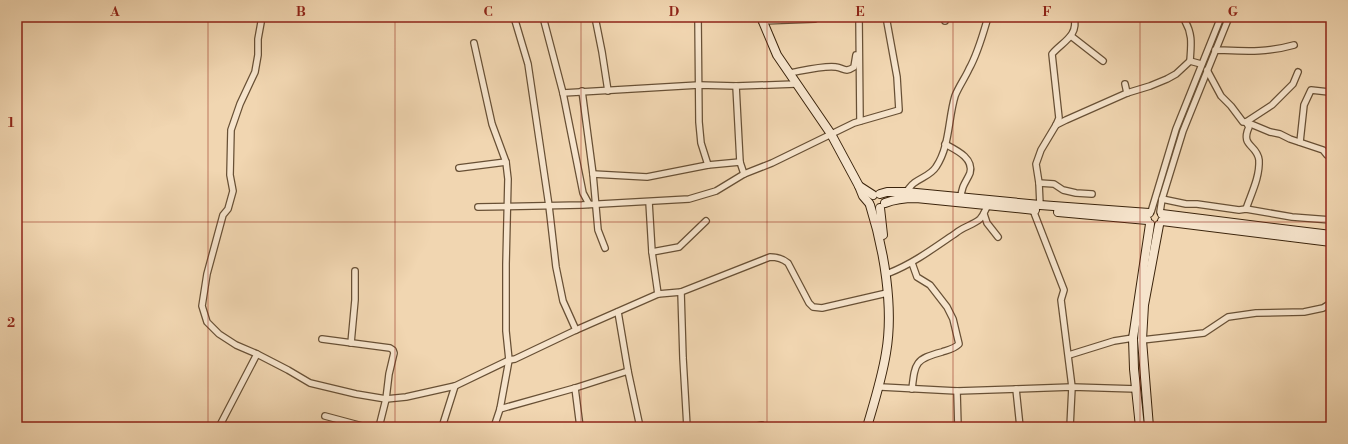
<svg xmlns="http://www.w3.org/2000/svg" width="1348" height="444" font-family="'Libre Bodoni',serif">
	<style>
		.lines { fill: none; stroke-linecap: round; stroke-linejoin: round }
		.street-casing { stroke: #685035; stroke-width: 8 }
		.secondary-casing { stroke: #3b240c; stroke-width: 10 }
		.street { stroke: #f6e4cc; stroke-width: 5.5 }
		.secondary { stroke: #f6e4cc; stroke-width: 8 }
		.grid { fill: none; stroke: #8f2418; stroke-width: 1; stroke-opacity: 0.55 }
		.neatline { fill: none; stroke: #8f2418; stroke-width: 1.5 }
		.grid-label { font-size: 13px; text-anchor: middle; font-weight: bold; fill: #8f2418 }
	</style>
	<rect width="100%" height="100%" fill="#f1d6b1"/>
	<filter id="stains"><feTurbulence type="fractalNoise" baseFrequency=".005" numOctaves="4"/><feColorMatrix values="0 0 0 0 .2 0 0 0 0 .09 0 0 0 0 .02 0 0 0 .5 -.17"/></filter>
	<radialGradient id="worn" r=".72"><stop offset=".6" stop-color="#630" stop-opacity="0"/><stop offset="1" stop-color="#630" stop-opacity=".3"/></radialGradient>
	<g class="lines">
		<!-- street casing -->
		<g class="street-casing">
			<g id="street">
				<path d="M262 17 258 39V55L255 72 240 104 231 130 230 175 233 191 228 209 223 215 207 274 202 306 207 322 219 334 236 345 257 354 288 370 310 383 356 394 386 399 406 397 455 386 509 360 515 359 576 330 658 294 681 292 770 257C777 257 782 258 788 263L809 303 813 307 822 308 887 293"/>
				<polyline points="514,17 528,64 549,206 556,267 563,301 576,330"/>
				<polyline points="543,17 563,93 583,193 589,204"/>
				<polyline points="595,17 602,52 608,91"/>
				<polyline points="698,17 699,122 701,143 708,165"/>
				<polyline points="859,17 860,121"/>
				<polyline points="945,17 945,21"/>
				<polyline points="762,21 815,19 818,17"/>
				<path d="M1185 21C1193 35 1191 45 1190 61"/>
				<polyline points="1071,36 1103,61"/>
				<polyline points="474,43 492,124 506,162 508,179 506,264 506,331 509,360 500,409 494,427"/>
				<path d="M1215 50C1244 51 1266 53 1294 45"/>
				<polyline points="1207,70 1221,96 1231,106 1243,122 1246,122 1270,132 1280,134 1290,139 1323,150 1327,155 1331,155"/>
				<path d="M789 73C801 71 825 65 836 67 844 68 845 73 854 67L856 55"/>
				<polyline points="1125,84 1127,93"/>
				<polyline points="736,86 740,162 744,174"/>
				<polyline points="582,91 593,174 598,230 605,248"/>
				<polyline points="563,93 699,85 736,86 796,84"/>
				<polyline points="1246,122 1272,105 1293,84 1298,72"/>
				<polyline points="1056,125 1066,120 1127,93 1150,86 1167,79 1176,74 1190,61 1201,64"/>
				<polyline points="1300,142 1304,105 1311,90 1329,92 1331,91"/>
				<path d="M945 144C956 150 974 158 970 173 968 178 965 182 963 187 962 190 961 194 961 197"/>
				<polyline points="459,168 506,162"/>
				<polyline points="593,174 647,177 708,165 740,162"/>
				<polyline points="1039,183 1054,184 1063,190 1076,193 1092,194"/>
				<path d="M906 192C909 189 911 185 914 183 922 177 931 175 936 167 950 146 948 119 955 96 959 86 965 78 969 69 978 53 983 34 988 17"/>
				<polyline points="1162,199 1186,204 1197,204 1239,210 1246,209 1292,217 1331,220"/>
				<polyline points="649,202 652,252 658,294"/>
				<path d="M1040 205 1039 183 1036 164 1041 150 1056 125 1059 118 1052 54C1062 42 1079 36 1074 17"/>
				<polyline points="478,207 582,205 689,199 716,191 744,174 772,163 854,123 899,110 897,77 887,22 889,17"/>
				<path d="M1246 209C1251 194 1260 177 1259 160 1257 144 1240 147 1249 127L1246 122"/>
				<polyline points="1033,210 1064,290 1061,300 1072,387 1070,427"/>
				<polyline points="1151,212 1176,129 1221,17"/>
				<polyline points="1160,212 1162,199 1183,131 1229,17"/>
				<polyline points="984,214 987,223 998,237"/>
				<polyline points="652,252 679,247 706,221"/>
				<path d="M912 263 917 277 930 285 947 307 953 319 959 344C954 349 948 350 942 352 915 359 915 363 912 389"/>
				<path d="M889 273C914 263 934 248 956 233 963 227 973 225 980 219 984 215 985 210 988 205"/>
				<polyline points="681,292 683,358 687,427"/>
				<polyline points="618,312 628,371 640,427"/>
				<polyline points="322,339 390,348 393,350 394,353 389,374 386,399 379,427"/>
				<polyline points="1142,340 1204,333 1228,317 1256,313 1304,312 1323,308 1331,303"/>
				<polyline points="351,343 355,300 355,271"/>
				<polyline points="1069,355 1114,341 1133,338"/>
				<polyline points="881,387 957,391 1072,387 1137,389"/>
				<polyline points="575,388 580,427"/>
				<polyline points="1016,389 1020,427"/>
				<polyline points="957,391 958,427"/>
				<polyline points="500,409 575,388 628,371"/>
				<polyline points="325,416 366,427"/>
				<polyline points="219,427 257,354"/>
				<polyline points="442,427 455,386"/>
				<polyline points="753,427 762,425 764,427"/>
			</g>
		</g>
		<!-- secondary casing -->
		<g class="secondary-casing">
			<g id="secondary">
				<polyline points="761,17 777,55 831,134 859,186 863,196 869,203"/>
				<polyline points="859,186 873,195"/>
				<polyline points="880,194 887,192 906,192 1040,205 1149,213"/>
				<path d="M885 203C895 199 904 198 916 198L1035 210"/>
				<polyline points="880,208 883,235"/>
				<polyline points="1058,212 1147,220"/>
				<polyline points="1162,214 1331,235"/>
				<polyline points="1162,221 1331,242"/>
				<path d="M867 427C874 403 882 378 886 353 894 308 884 249 870 205"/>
				<polyline points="1140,427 1134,369 1133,338 1150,224"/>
				<polyline points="1149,427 1142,340 1144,305 1159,225"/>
			</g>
		</g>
		<!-- street -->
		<use href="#street" class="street"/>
		<!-- secondary -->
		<use href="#secondary" class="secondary"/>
	</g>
	<!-- grid -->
	<path class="grid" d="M208 17V427M395 17V427M581 17V427M767 17V427M953 17V427M1140 17V427M17 222H1331"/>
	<!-- margin -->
	<rect width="1348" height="444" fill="none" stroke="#f1d6b1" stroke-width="44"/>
	<rect x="22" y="22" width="1304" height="400" class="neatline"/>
	<g class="grid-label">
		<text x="115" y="16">A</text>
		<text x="301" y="16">B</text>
		<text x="488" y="16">C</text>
		<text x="674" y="16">D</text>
		<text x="860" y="16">E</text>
		<text x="1047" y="16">F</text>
		<text x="1233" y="16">G</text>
		<text x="11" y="127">1</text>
		<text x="11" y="327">2</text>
	</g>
	<rect width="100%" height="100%" filter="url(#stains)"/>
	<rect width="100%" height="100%" fill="url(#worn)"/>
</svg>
